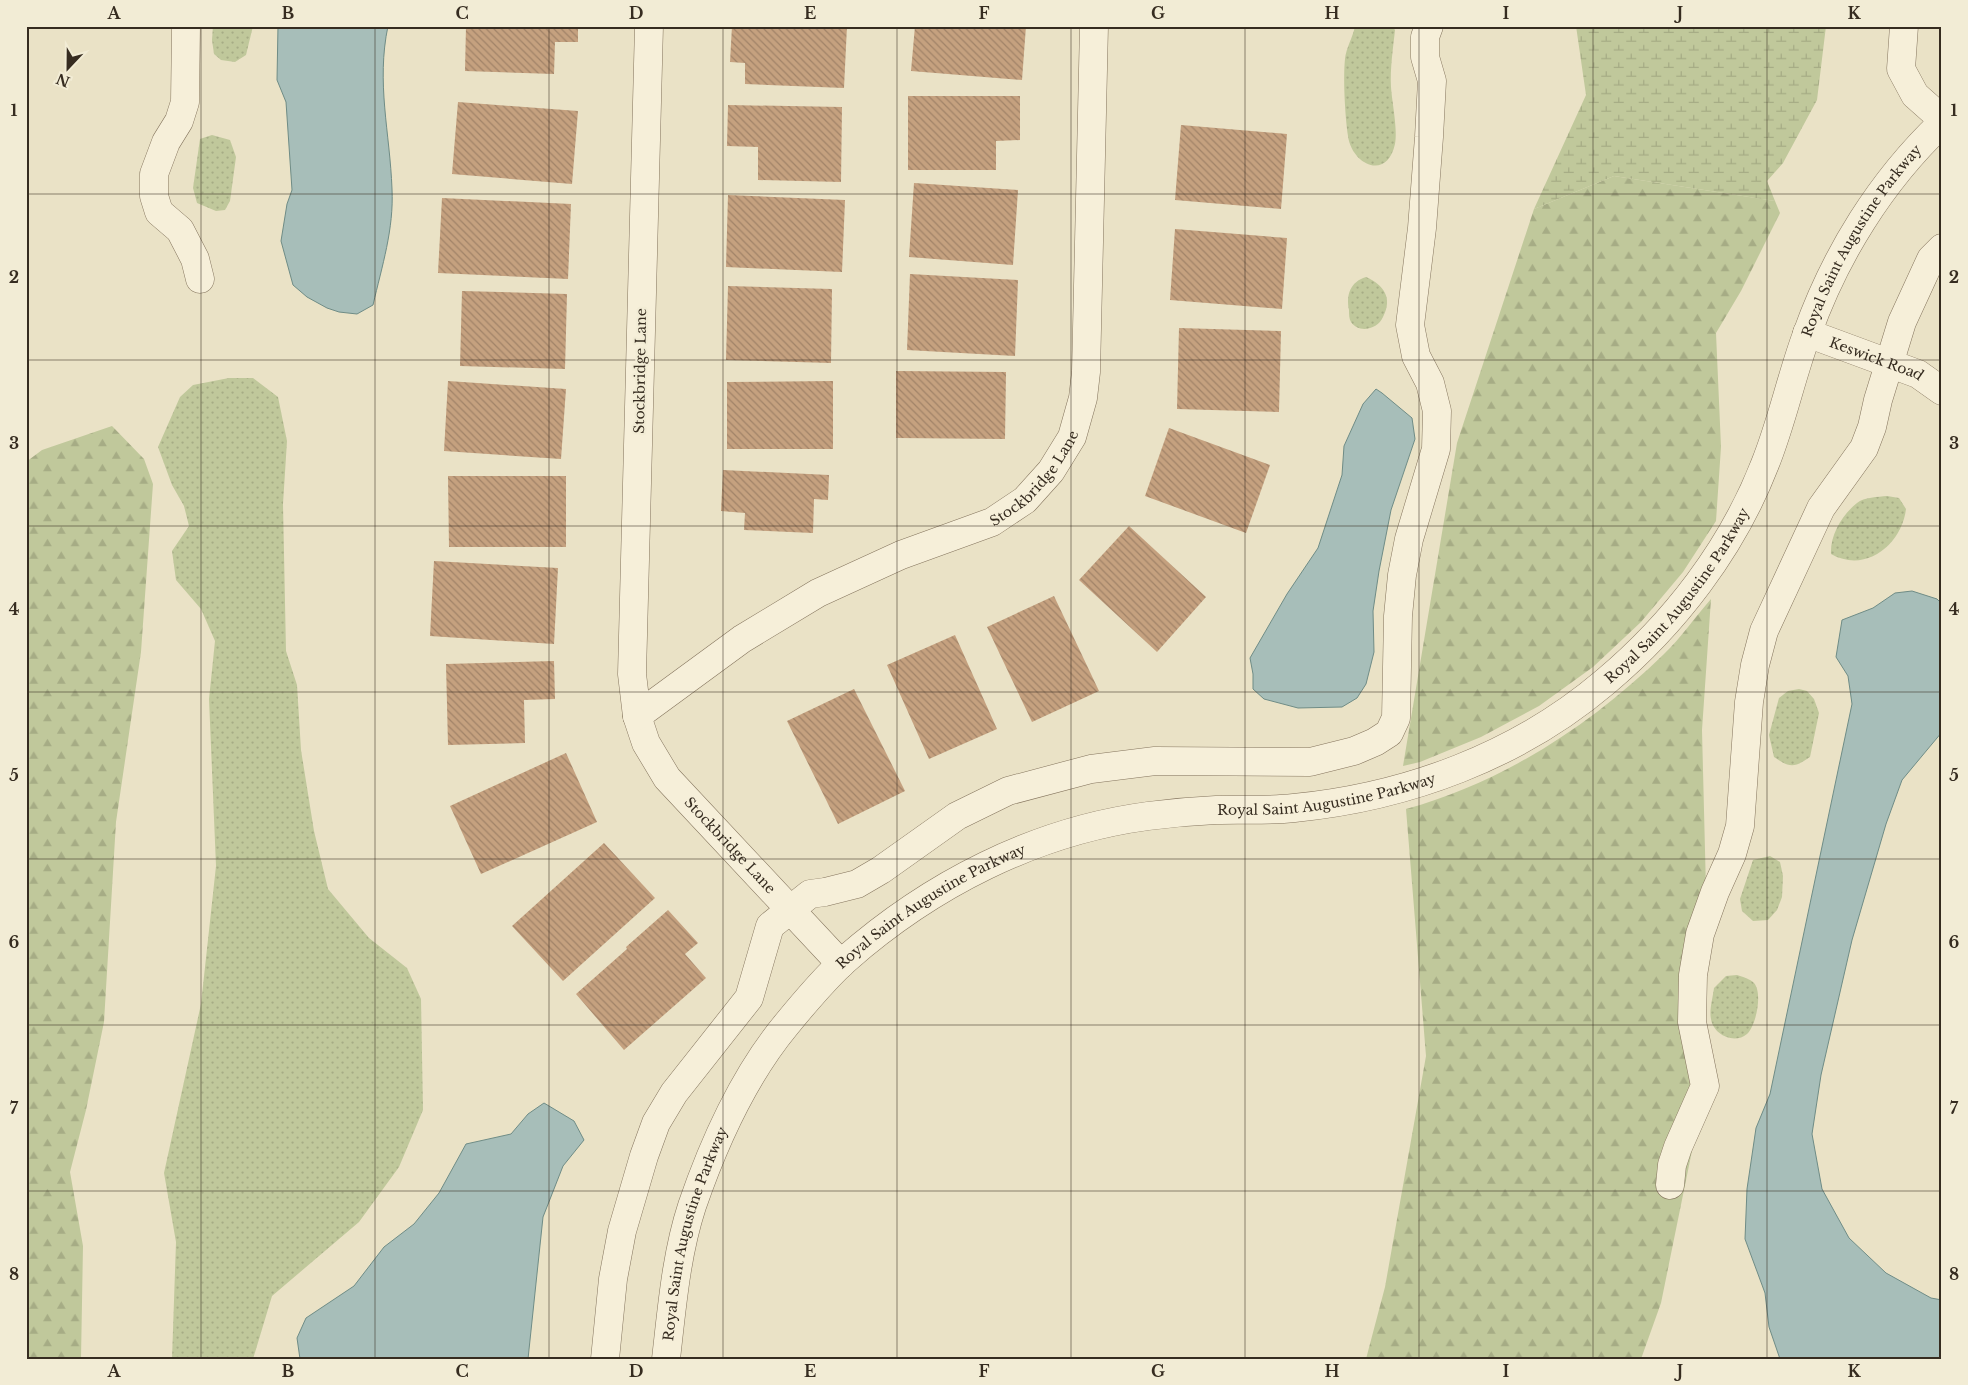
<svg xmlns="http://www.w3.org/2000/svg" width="1968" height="1385" font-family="'Libre Baskerville',serif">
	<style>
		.green { fill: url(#green-dots) }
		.forest { fill: url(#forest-firs) }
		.wetland { fill: url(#wetland-marsh) }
		.water { fill: #a7beb9; stroke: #6f8c86 }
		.building { fill: url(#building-back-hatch) }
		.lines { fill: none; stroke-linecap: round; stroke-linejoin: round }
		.minor-casing { stroke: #84745d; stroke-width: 29 }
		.minor { stroke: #f6efd9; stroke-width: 28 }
		.grid { fill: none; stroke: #362c20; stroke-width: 1; stroke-opacity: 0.55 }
		.labels { text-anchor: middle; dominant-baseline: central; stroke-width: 4.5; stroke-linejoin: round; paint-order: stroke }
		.street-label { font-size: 14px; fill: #362c20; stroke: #f2ecd5 }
		.neatline { fill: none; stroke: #362c20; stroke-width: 2 }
		.grid-label { font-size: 16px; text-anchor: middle; font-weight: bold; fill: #362c20 }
	</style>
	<defs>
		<pattern id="green-dots" width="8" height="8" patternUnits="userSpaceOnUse" patternTransform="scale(1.25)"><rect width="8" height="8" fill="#c0c89b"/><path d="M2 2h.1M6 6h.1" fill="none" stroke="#a6ac85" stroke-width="1.8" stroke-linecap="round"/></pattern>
		<pattern id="forest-firs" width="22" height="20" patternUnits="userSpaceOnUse" patternTransform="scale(1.25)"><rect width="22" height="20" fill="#c0c89b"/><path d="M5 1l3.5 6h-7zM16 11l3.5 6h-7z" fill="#a6ac85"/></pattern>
		<pattern id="wetland-marsh" width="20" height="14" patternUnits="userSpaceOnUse" patternTransform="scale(1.25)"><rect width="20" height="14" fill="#c0c89b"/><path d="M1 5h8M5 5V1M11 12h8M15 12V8" fill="none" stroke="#a6ac85"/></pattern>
		<pattern id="building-back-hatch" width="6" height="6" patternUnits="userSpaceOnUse" patternTransform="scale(1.25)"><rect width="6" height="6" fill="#c5a17f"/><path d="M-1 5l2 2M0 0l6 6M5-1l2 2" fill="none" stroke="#a18368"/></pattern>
	</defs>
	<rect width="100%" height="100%" fill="#eae2c6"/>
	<!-- green -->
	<g class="green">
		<polygon points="213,26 253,26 246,55 235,62 221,60 214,54 212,40"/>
		<path d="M1355 26H1392L1395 30C1393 49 1390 68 1391 87 1392 102 1398 131 1395 144 1387 181 1352 165 1348 136 1345 116 1343 78 1345 59 1346 48 1353 37 1355 26Z"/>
		<polygon points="212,135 230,140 236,157 230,201 225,210 216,211 197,203 193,188 200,139"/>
		<path d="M1366 277C1384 285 1393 298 1383 317 1378 329 1359 334 1351 322 1349 319 1349 314 1349 310 1346 295 1350 282 1366 277Z"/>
		<polygon points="229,378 253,378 278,397 287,441 283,504 286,651 297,685 301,750 314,831 328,889 369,938 407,968 421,999 423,1110 399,1167 359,1222 272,1296 253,1359 172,1359 176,1242 164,1173 201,1004 216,866 209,699 215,641 201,609 176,580 172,551 189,526 184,506 172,485 158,447 180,397 193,385"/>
		<path d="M1887 496 1899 498 1906 509C1902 544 1866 574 1831 554 1830 535 1842 515 1857 503 1864 497 1878 497 1887 496Z"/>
		<path d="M1799 689 1807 691 1814 699 1819 713 1810 757C1794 768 1790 768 1774 757L1769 735 1779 698 1788 691Z"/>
		<polygon points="1770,856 1780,862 1783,876 1782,897 1777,910 1768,920 1753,921 1742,911 1740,899 1753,860"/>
		<path d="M1737 975C1743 977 1750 979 1754 983 1763 993 1756 1026 1747 1034 1734 1045 1713 1034 1711 1019 1709 1010 1713 997 1714 988L1726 976Z"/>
	</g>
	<!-- forest -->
	<g class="forest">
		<polygon points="1614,176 1775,201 1780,213 1741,291 1716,333 1721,447 1716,521 1683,572 1641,622 1593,667 1539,706 1481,737 1420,762 1403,766 1457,443 1534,209"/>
		<polygon points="112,426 144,459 153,484 141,652 116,822 104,1022 86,1110 70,1172 83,1246 81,1359 26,1359 26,462 42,450"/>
		<path d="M1711 599 1702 730 1708 970 1703 975 1706 1082 1661 1303 1641 1359H1366L1385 1287 1426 1056 1406 809C1504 782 1591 725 1664 654 1681 638 1695 617 1711 599Z"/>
	</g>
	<!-- wetland -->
	<polygon class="wetland" points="1576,26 1826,26 1817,100 1783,163 1767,181 1775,201 1614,176 1534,209 1586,95"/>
	<!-- water -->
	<g class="water">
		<path d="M278 26H388C376 83 390 133 392 189 394 229 382 266 373 305L357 314 339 312 327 308 307 297 293 285 281 241 287 204 292 190 286 102 277 80Z"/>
		<polygon points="1376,389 1382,393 1412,418 1415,439 1391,510 1379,571 1373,611 1374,652 1366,684 1357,698 1342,707 1298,708 1264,699 1253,689 1253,674 1250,658 1287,594 1318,548 1342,475 1344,446 1363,404"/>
		<polygon points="1912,591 1937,599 1942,604 1942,732 1902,780 1886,824 1852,940 1821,1075 1812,1134 1822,1189 1849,1238 1886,1273 1931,1298 1942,1300 1942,1359 1780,1359 1769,1327 1765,1293 1745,1239 1747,1189 1756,1128 1770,1094 1852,704 1848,676 1836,657 1842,620 1873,608 1895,593"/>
		<polygon points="544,1103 574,1121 584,1140 563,1166 543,1217 528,1359 300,1359 297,1338 306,1318 354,1286 384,1247 414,1224 439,1193 466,1144 511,1134 528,1114"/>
	</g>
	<!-- building -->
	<g class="building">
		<polygon points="466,26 578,26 578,42 555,42 554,74 465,71"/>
		<polygon points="732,26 847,26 844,88 745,84 745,63 730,62"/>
		<polygon points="915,26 1026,26 1022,80 911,71"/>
		<polygon points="908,96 1020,96 1020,140 996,141 996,170 908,170"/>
		<polygon points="458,102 578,111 572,184 452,174"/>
		<polygon points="728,105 842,107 841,182 758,180 758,147 727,146"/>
		<polygon points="1181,125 1287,134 1281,209 1175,200"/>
		<polygon points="914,183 1018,190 1013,265 909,257"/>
		<polygon points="728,195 845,200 842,272 726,267"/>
		<polygon points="442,198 571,204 568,279 438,273"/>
		<polygon points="1175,229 1287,238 1282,309 1170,300"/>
		<polygon points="910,274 1018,280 1015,356 907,350"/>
		<polygon points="728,286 832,289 831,363 726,360"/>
		<polygon points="462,291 567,294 565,369 460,366"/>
		<polygon points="1179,328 1281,331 1279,412 1177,409"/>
		<polygon points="896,371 1006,372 1005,439 896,438"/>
		<polygon points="448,381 566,389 561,459 444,451"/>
		<polygon points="833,381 833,449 727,449 727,382"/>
		<polygon points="1169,428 1270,465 1246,533 1145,496"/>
		<polygon points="723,470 829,475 828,500 814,499 813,533 744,530 745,513 721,511"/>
		<polygon points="448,476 566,476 566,547 449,547"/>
		<polygon points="1129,526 1206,597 1157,652 1079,580"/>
		<polygon points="434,561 558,568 554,644 430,636"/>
		<polygon points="1054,596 1099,691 1032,722 987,627"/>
		<polygon points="955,635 997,729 929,759 887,665"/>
		<polygon points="554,661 555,699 524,700 525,743 448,745 446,664"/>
		<polygon points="854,689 905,791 838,824 787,721"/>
		<polygon points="566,753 597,822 481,874 450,806"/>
		<polygon points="604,843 655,898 563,981 512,926"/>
		<polygon points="668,910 698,943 685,954 706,978 624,1050 576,994 627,949 626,947"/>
	</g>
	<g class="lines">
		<!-- minor casing -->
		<g class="minor-casing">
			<g id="minor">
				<polyline points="186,26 185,102 179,121 166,142 154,174 154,196 159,212 180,230 195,259 200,279"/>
				<path id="s1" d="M649 26 632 674 637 716 646 743 667 778 841 964"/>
				<polyline points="1904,26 1901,69 1915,95 1942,119"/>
				<path id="s2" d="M1807 333 1918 374 1942 391"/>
				<path id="s3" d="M637 716 742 639 818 593 901 555 992 522 1025 500 1051 471 1072 437 1083 398 1086 372 1094 26"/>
				<polyline points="1670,1185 1672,1165 1678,1147 1705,1086 1692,1022 1693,975 1700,934 1715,892 1732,854 1740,826 1749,702 1755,665 1764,631 1821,508 1864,448 1872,427 1878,400 1902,322 1931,259 1942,248"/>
				<polyline points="605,1359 613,1279 622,1231 644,1156 656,1123 674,1093 749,998 770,926 810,894 825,892 857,884 881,870 957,816 1008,791 1091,769 1155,761 1310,762 1354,751 1375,742 1389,733 1396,718 1398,616 1402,575 1409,539 1436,449 1437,411 1430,383 1416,356 1410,325 1422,228 1429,137 1432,81 1425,57 1425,37 1429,26"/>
				<path id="s4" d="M666 1359C672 1307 676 1255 692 1206 714 1142 743 1077 786 1025 804 1003 824 979 845 960 930 885 1035 831 1148 816 1171 813 1194 811 1216 810 1242 809 1268 811 1294 808 1407 797 1518 756 1605 682 1674 624 1732 549 1765 464 1782 422 1791 377 1807 334 1835 255 1881 181 1942 123"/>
			</g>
		</g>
		<!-- minor -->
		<use href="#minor" class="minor"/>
	</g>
	<!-- grid -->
	<path class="grid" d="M201 26V1359M375 26V1359M549 26V1359M723 26V1359M897 26V1359M1071 26V1359M1245 26V1359M1419 26V1359M1593 26V1359M1767 26V1359M26 194H1942M26 360H1942M26 526H1942M26 692H1942M26 859H1942M26 1025H1942M26 1191H1942"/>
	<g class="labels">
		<!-- street labels -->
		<g class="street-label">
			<text stroke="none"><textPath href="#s4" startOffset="1794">Royal Saint Augustine Parkway</textPath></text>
			<text stroke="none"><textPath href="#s2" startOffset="74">Keswick Road</textPath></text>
			<text transform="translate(640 371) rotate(-89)">Stockbridge Lane</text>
			<text stroke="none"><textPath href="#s3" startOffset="469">Stockbridge Lane</textPath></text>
			<text stroke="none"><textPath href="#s4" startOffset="1389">Royal Saint Augustine Parkway</textPath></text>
			<text stroke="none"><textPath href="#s4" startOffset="969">Royal Saint Augustine Parkway</textPath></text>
			<text stroke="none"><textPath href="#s1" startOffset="852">Stockbridge Lane</textPath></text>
			<text stroke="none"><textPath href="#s4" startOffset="550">Royal Saint Augustine Parkway</textPath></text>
			<text stroke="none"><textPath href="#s4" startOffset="129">Royal Saint Augustine Parkway</textPath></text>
		</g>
	</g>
	<!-- border -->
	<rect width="1968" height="1385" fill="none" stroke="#f2ecd5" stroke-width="55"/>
	<!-- north arrow -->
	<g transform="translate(68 68) rotate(202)" stroke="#f2ecd5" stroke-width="4" paint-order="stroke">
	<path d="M0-4L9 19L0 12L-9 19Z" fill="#362c20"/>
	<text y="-8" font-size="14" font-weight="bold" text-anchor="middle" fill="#362c20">N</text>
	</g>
	<rect x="28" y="28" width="1912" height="1330" class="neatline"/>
	<g class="grid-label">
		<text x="114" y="19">A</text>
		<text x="288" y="19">B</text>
		<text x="462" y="19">C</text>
		<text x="636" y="19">D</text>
		<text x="810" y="19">E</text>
		<text x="984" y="19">F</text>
		<text x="1158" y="19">G</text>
		<text x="1332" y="19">H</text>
		<text x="1506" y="19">I</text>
		<text x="1680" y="19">J</text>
		<text x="1854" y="19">K</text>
		<text x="14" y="116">1</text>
		<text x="1954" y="116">1</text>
		<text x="14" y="283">2</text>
		<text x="1954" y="283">2</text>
		<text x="14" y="449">3</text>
		<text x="1954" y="449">3</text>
		<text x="14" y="615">4</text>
		<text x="1954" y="615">4</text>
		<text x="14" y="781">5</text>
		<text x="1954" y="781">5</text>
		<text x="14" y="948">6</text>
		<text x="1954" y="948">6</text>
		<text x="14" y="1114">7</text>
		<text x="1954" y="1114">7</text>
		<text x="14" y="1280">8</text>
		<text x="1954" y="1280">8</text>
		<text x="114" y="1377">A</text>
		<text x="288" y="1377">B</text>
		<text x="462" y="1377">C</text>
		<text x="636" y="1377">D</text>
		<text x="810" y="1377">E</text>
		<text x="984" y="1377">F</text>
		<text x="1158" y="1377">G</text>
		<text x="1332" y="1377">H</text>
		<text x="1506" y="1377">I</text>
		<text x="1680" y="1377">J</text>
		<text x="1854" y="1377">K</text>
	</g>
</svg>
